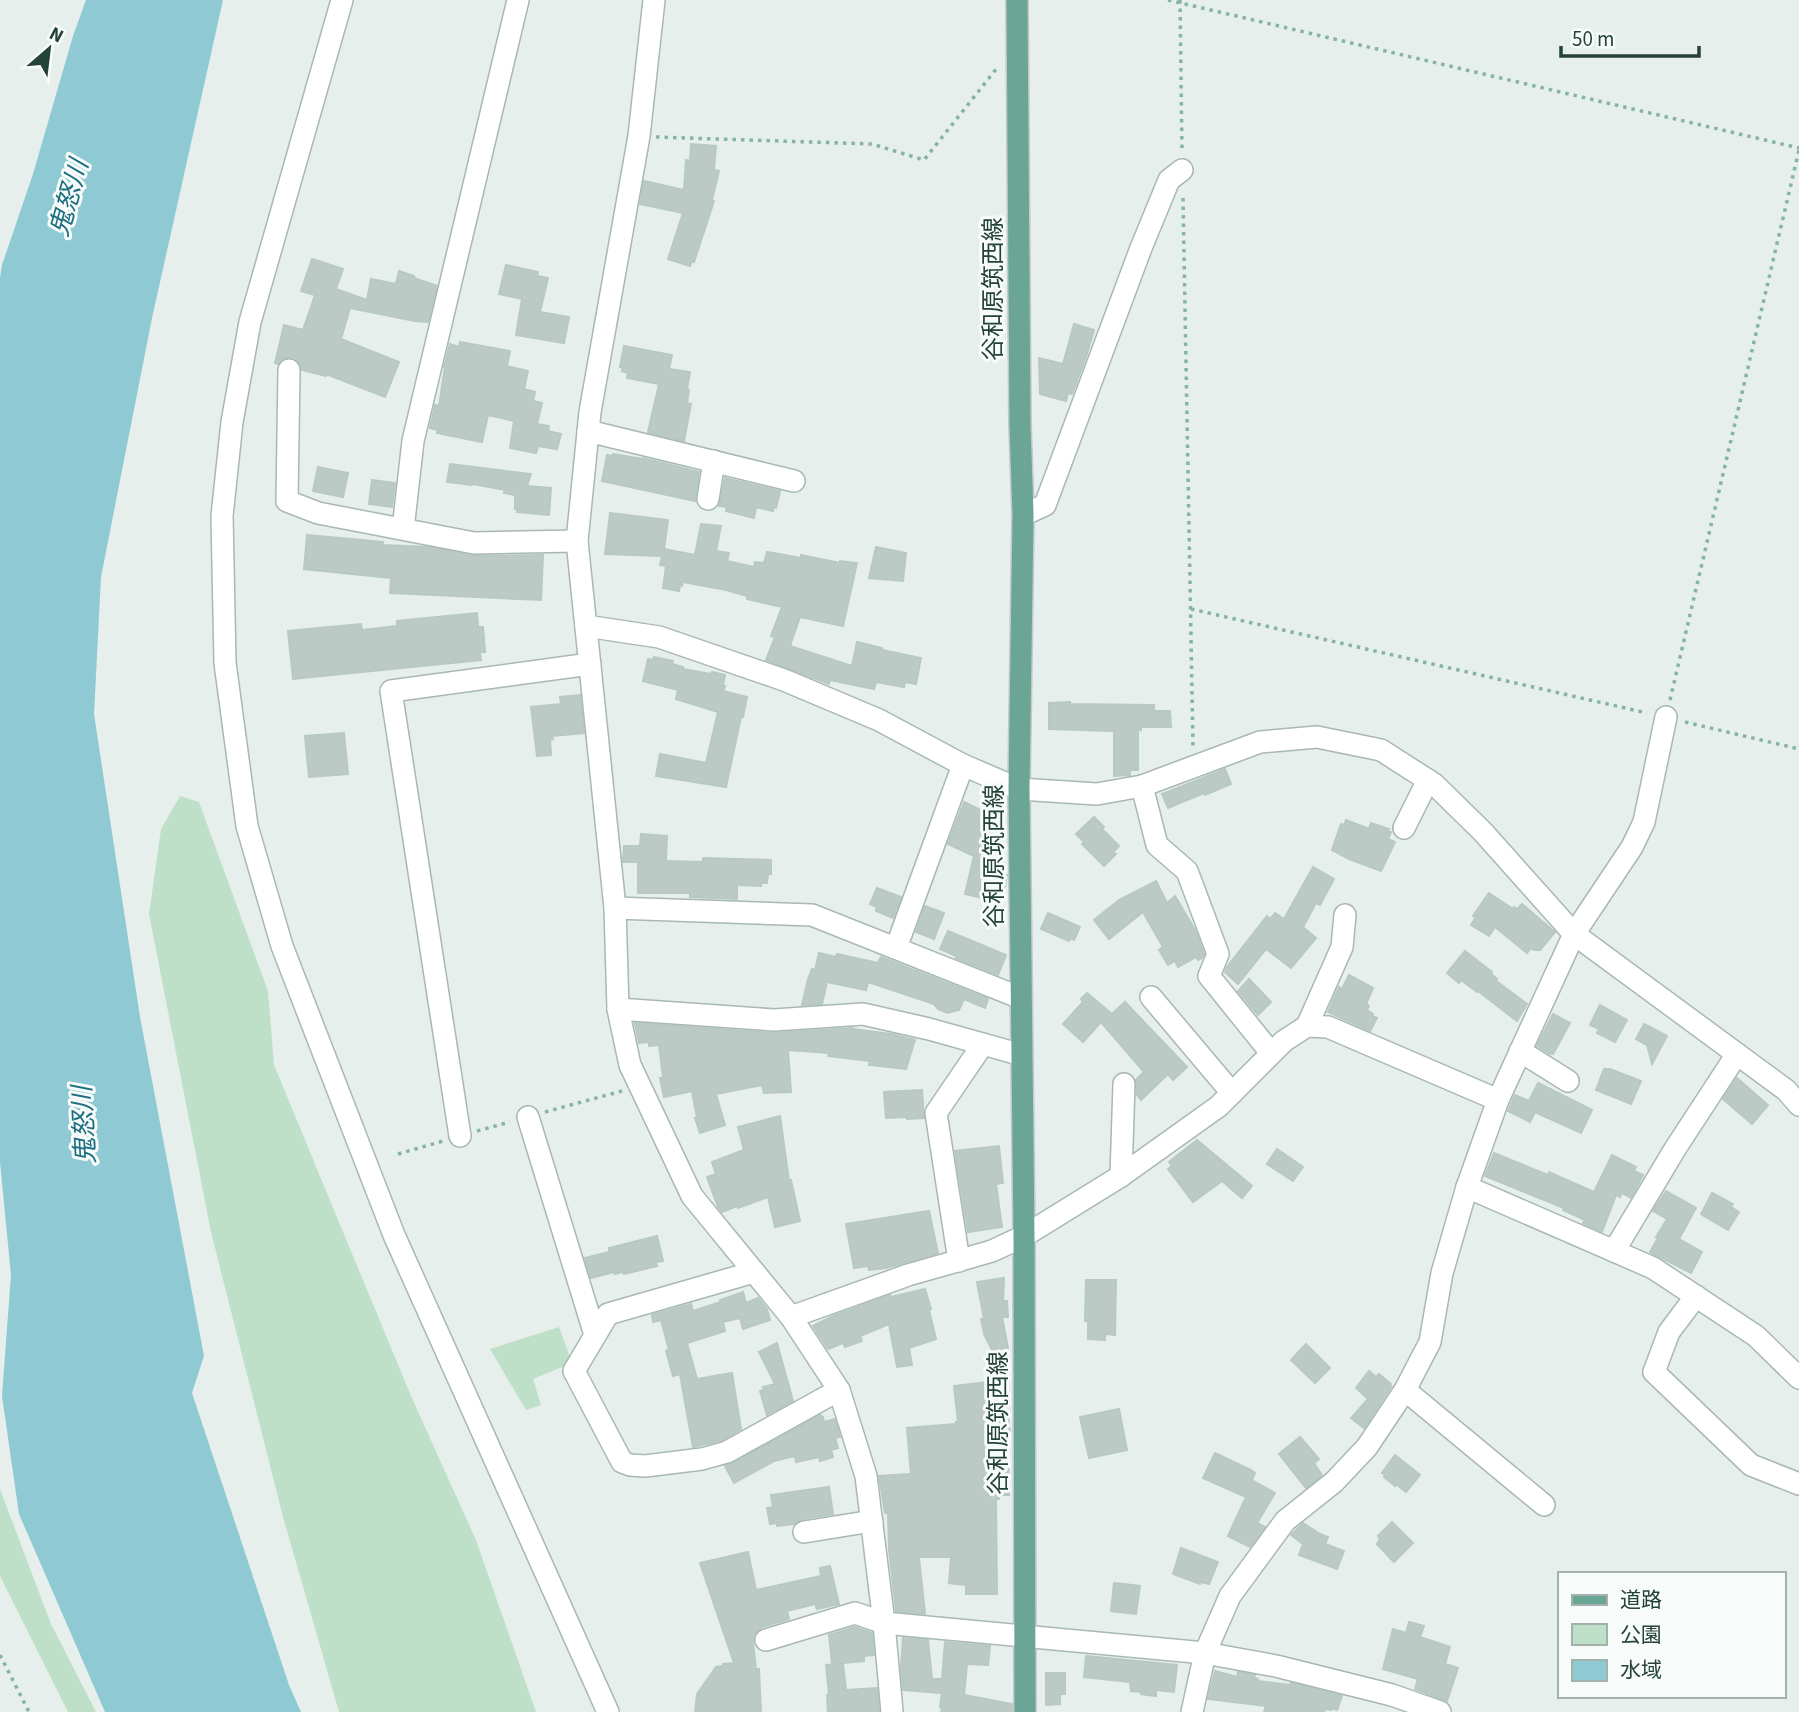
<svg xmlns="http://www.w3.org/2000/svg" width="1799" height="1712" font-family="'Source Sans 3','Noto Sans JP',sans-serif">
	<style>
		.green { fill: #bfe0c8 }
		.water { fill: #8ec9d4 }
		.building { fill: #bbcac4; stroke: #b8c9c2; stroke-width: 2 }
		.lines { fill: none; stroke-linecap: round; stroke-linejoin: round }
		.minor-casing { stroke: #a8b8b2; stroke-width: 24 }
		.major-casing { stroke: #c2cac8; stroke-width: 24 }
		.path { stroke: #86b3a5; stroke-width: 3.5; stroke-dasharray: 3.5 5; stroke-linecap: butt }
		.minor { stroke: #fff; stroke-width: 21 }
		.major { stroke: #6aa596; stroke-width: 21 }
		.labels { text-anchor: middle; dominant-baseline: central; stroke-width: 6; stroke-linejoin: round; paint-order: stroke }
		.street-label { font-size: 24px; fill: #24423a; stroke: #f7fbf9 }
		.water-label { font-size: 26px; font-style: italic; fill: #1c6f80; stroke: #f7fbf9 }
	</style>
	<rect width="100%" height="100%" fill="#e6efeb"/>
	<!-- green -->
	<g class="green">
		<polygon points="180,796 199,802 268,991 274,1065 411,1396 476,1540 536,1712 339,1712 283,1517 211,1232 149,914 161,829"/>
		<polygon points="559,1327 572,1363 533,1379 541,1405 526,1410 490,1349"/>
		<polygon points="0,1489 51,1624 96,1712 68,1712 0,1576"/>
	</g>
	<!-- water -->
	<polygon class="water" points="86,0 223,0 152,318 101,577 94,714 140,1017 204,1356 192,1393 289,1685 301,1712 105,1712 19,1514 2,1396 11,1275 0,1162 0,278 2,265 33,174 73,36"/>
	<!-- building -->
	<g class="building">
		<polygon points="691,144 716,146 714,170 719,171 712,200 714,201 694,262 692,261 690,266 668,259 683,213 640,204 644,181 684,190 686,160 690,161"/>
		<polygon points="312,259 343,269 336,289 367,300 371,279 396,284 399,271 414,276 414,278 437,286 428,322 415,321 350,308 341,339 399,362 385,397 326,374 326,376 302,370 300,363 295,358 289,357 282,359 278,364 275,363 284,325 303,330 315,295 301,291"/>
		<polygon points="506,265 538,272 537,276 548,278 540,312 569,317 564,343 516,335 522,299 499,294"/>
		<polygon points="1074,324 1094,330 1086,357 1072,394 1068,393 1066,401 1040,394 1039,358 1063,364"/>
		<polygon points="460,342 510,351 507,366 528,371 524,389 535,392 533,401 542,403 537,424 549,426 548,431 561,434 557,449 538,446 536,453 510,448 514,421 488,415 482,442 437,433 438,430 430,428 435,405 439,406 445,367 444,367 450,344 459,347"/>
		<polygon points="624,346 672,355 669,369 690,372 687,389 689,390 687,403 691,404 684,441 648,432 659,384 627,378 628,373 622,371 623,368 620,367"/>
		<polygon points="613,454 643,459 643,458 699,472 695,501 602,481 607,455 612,456"/>
		<polygon points="450,464 531,474 527,486 551,488 549,515 517,512 518,509 515,509 515,495 504,493 505,490 473,484 472,485 447,482"/>
		<polygon points="318,467 348,473 343,497 313,491"/>
		<polygon points="725,478 780,491 776,508 773,507 773,511 756,507 754,518 726,511 727,507 719,506"/>
		<polygon points="372,480 395,483 392,507 369,504"/>
		<polygon points="610,513 668,520 664,549 695,555 701,524 721,526 716,551 729,553 727,561 754,567 755,562 764,563 767,552 801,558 801,555 840,563 840,561 857,563 843,626 800,617 790,646 852,666 857,642 882,648 882,650 921,658 916,684 905,682 904,687 876,682 874,689 830,680 829,684 766,660 775,637 771,636 782,607 747,599 747,596 726,590 683,582 682,586 680,585 679,591 663,588 666,566 660,565 662,556 605,554"/>
		<polygon points="307,535 383,542 383,545 428,547 474,556 543,555 541,600 390,593 391,578 304,569"/>
		<polygon points="876,547 906,553 903,581 869,578"/>
		<polygon points="477,613 478,627 483,627 485,652 480,652 481,660 293,679 288,631 361,624 362,630 397,626 397,621"/>
		<polygon points="654,657 673,661 672,664 683,667 683,669 711,674 712,672 725,675 723,685 725,686 723,691 747,697 743,717 741,717 726,787 656,776 660,754 706,763 718,712 676,699 678,690 643,681 648,659 653,660"/>
		<polygon points="580,695 584,733 552,736 553,739 550,740 551,755 537,756 531,707 561,704 560,697"/>
		<polygon points="1070,702 1070,704 1154,705 1154,711 1170,711 1171,727 1141,727 1141,730 1138,729 1138,770 1130,770 1130,775 1114,776 1114,731 1049,729 1049,703"/>
		<polygon points="344,733 348,774 309,777 305,736"/>
		<polygon points="1225,769 1231,784 1205,795 1204,793 1168,808 1162,794"/>
		<polygon points="964,802 989,814 987,819 997,824 982,854 1001,864 997,872 1007,875 1003,899 1001,899 1000,902 965,894 974,856 948,844"/>
		<polygon points="1094,817 1104,827 1102,829 1119,846 1113,852 1116,854 1104,866 1082,844 1084,842 1076,834"/>
		<polygon points="1346,820 1369,829 1371,823 1389,829 1388,831 1391,832 1388,839 1395,842 1381,871 1349,859 1332,850 1341,824 1344,825"/>
		<polygon points="641,834 667,836 666,861 703,862 703,858 771,860 771,874 768,874 767,883 761,883 761,886 737,885 737,899 690,897 690,893 638,893 638,862 623,862 624,846 640,846"/>
		<polygon points="1313,867 1334,879 1320,905 1316,903 1303,927 1316,938 1291,968 1266,949 1238,984 1225,972 1227,967 1267,916 1270,919 1275,913 1284,919"/>
		<polygon points="1156,881 1167,903 1175,896 1195,930 1204,954 1202,958 1198,960 1196,957 1178,967 1175,961 1168,965 1159,950 1163,947 1143,912 1109,939 1094,920 1119,900"/>
		<polygon points="877,888 901,897 893,918 876,911 877,907 870,904"/>
		<polygon points="1489,893 1513,909 1514,907 1517,909 1522,904 1555,932 1540,950 1534,950 1531,948 1527,953 1495,927 1489,936 1471,925 1476,917 1473,916"/>
		<polygon points="925,906 944,913 934,939 916,932"/>
		<polygon points="1048,913 1080,927 1074,940 1071,938 1069,941 1041,929"/>
		<polygon points="948,931 1006,955 998,975 956,958 956,956 940,949"/>
		<polygon points="1465,951 1492,972 1491,974 1497,979 1495,980 1527,1004 1517,1021 1478,991 1477,992 1461,980 1459,983 1447,973"/>
		<polygon points="819,953 836,957 837,954 878,963 881,957 988,999 985,1008 964,999 959,1010 947,1013 938,1009 934,1004 868,982 866,990 827,982 822,1004 802,1005 808,979 812,969 815,970"/>
		<polygon points="1349,975 1373,988 1366,1004 1369,1006 1367,1010 1373,1014 1372,1016 1377,1018 1370,1031 1328,1012 1339,987 1342,989"/>
		<polygon points="1249,979 1271,1002 1258,1015 1238,991"/>
		<polygon points="1087,993 1112,1014 1125,1002 1187,1067 1173,1080 1168,1074 1141,1100 1137,1095 1136,1080 1144,1072 1101,1022 1083,1042 1063,1024 1083,1002 1081,999"/>
		<polygon points="1600,1005 1627,1020 1615,1042 1597,1033 1599,1029 1590,1025"/>
		<polygon points="1553,1014 1570,1023 1553,1054 1550,1053 1550,1054 1537,1046"/>
		<polygon points="635,1023 773,1033 853,1028 853,1029 891,1034 915,1040 906,1069 869,1065 870,1061 828,1056 829,1053 788,1050 791,1092 764,1093 762,1085 716,1094 725,1125 700,1133 695,1118 697,1118 692,1091 664,1097 660,1078 663,1078 659,1045 649,1046 649,1042 639,1043"/>
		<polygon points="1644,1024 1667,1036 1652,1064 1647,1045 1636,1039"/>
		<polygon points="1604,1069 1610,1069 1641,1081 1631,1104 1596,1090"/>
		<polygon points="1737,1078 1768,1105 1752,1124 1723,1099"/>
		<polygon points="1538,1083 1592,1110 1581,1133 1535,1112 1530,1122 1508,1111 1515,1095 1529,1101"/>
		<polygon points="922,1090 924,1118 907,1119 906,1117 886,1118 884,1092"/>
		<polygon points="780,1116 789,1181 791,1180 800,1221 775,1227 768,1197 738,1208 737,1206 722,1212 718,1207 707,1177 716,1174 712,1162 744,1150 738,1127"/>
		<polygon points="1197,1140 1252,1186 1242,1198 1222,1181 1193,1202 1168,1169 1172,1166 1169,1162"/>
		<polygon points="999,1146 1003,1183 996,1184 1002,1227 968,1232 955,1151"/>
		<polygon points="1277,1149 1303,1167 1293,1181 1267,1164"/>
		<polygon points="1494,1153 1548,1175 1549,1172 1594,1192 1612,1155 1636,1167 1634,1171 1643,1175 1631,1198 1622,1193 1620,1197 1616,1195 1602,1232 1583,1223 1585,1220 1563,1210 1564,1208 1485,1176"/>
		<polygon points="1666,1191 1696,1208 1679,1239 1702,1252 1691,1273 1650,1252 1658,1238 1656,1237 1667,1219 1653,1211"/>
		<polygon points="1712,1193 1733,1204 1731,1207 1739,1212 1728,1230 1701,1214"/>
		<polygon points="929,1211 938,1253 886,1268 869,1270 868,1266 854,1268 846,1224"/>
		<polygon points="657,1236 663,1261 656,1262 657,1266 624,1274 623,1272 615,1274 614,1272 591,1278 585,1258 609,1252 609,1248"/>
		<polygon points="1004,1278 1003,1301 1007,1301 1008,1317 1002,1317 1008,1348 992,1350 984,1334 981,1319 984,1319 977,1282"/>
		<polygon points="1086,1280 1116,1280 1115,1335 1105,1334 1105,1340 1088,1339 1088,1321 1085,1321"/>
		<polygon points="925,1289 931,1309 929,1310 936,1339 909,1348 912,1365 897,1367 889,1324 860,1336 862,1341 845,1347 843,1343 828,1349 813,1326 833,1316 890,1295 891,1297"/>
		<polygon points="743,1292 746,1303 758,1298 767,1309 770,1320 743,1329 740,1318 723,1322 725,1331 687,1343 697,1379 732,1373 741,1429 722,1440 693,1447 680,1374 673,1376 666,1351 669,1350 661,1320 653,1322 652,1315 691,1304 693,1311 721,1302 720,1300"/>
		<polygon points="777,1343 793,1401 767,1415 760,1391 764,1390 763,1387 775,1384 759,1352"/>
		<polygon points="1306,1344 1330,1368 1315,1383 1291,1360"/>
		<polygon points="1369,1371 1376,1377 1379,1374 1391,1384 1390,1386 1391,1387 1364,1428 1351,1418 1368,1399 1356,1388"/>
		<polygon points="986,1382 987,1397 994,1397 994,1399 997,1398 1000,1418 1008,1417 1010,1433 1004,1433 1009,1476 1009,1495 999,1495 999,1499 996,1499 997,1594 966,1594 966,1585 949,1583 951,1557 919,1557 925,1614 896,1611 889,1550 888,1513 885,1513 879,1476 911,1474 907,1428 956,1424 956,1422 958,1422 954,1386"/>
		<polygon points="1119,1409 1127,1450 1089,1458 1080,1417"/>
		<polygon points="820,1415 823,1417 824,1422 835,1419 840,1437 835,1438 838,1448 831,1450 833,1457 820,1461 819,1457 796,1462 795,1456 774,1461 734,1483 725,1466 733,1463"/>
		<polygon points="1300,1437 1319,1459 1314,1463 1322,1475 1306,1488 1279,1454"/>
		<polygon points="1215,1453 1251,1470 1255,1473 1252,1480 1275,1493 1257,1523 1265,1527 1250,1547 1228,1536 1246,1497 1203,1478"/>
		<polygon points="1395,1455 1420,1475 1406,1492 1396,1484 1395,1486 1384,1477 1385,1475 1382,1473"/>
		<polygon points="829,1487 833,1514 802,1519 794,1524 777,1526 777,1523 770,1524 767,1508 773,1507 771,1495"/>
		<polygon points="1392,1522 1413,1543 1394,1562 1377,1544 1380,1539 1378,1536"/>
		<polygon points="1303,1523 1320,1534 1328,1537 1325,1544 1344,1551 1337,1569 1299,1555 1303,1544 1291,1535"/>
		<polygon points="1181,1548 1218,1562 1209,1584 1201,1582 1200,1584 1173,1574"/>
		<polygon points="748,1552 756,1590 821,1576 820,1568 830,1566 839,1604 817,1609 815,1604 787,1611 789,1619 762,1627 756,1632 753,1638 753,1643 756,1669 759,1669 761,1712 695,1712 697,1694 716,1667 723,1666 723,1664 734,1663 700,1563"/>
		<polygon points="1114,1583 1140,1586 1136,1614 1111,1611"/>
		<polygon points="1409,1622 1424,1626 1420,1637 1450,1647 1445,1664 1458,1668 1447,1701 1415,1689 1418,1679 1383,1669 1393,1629 1406,1633"/>
		<polygon points="855,1627 872,1633 874,1655 864,1656 864,1661 832,1664 829,1635"/>
		<polygon points="903,1638 928,1640 932,1679 942,1679 945,1642 990,1646 988,1665 967,1664 964,1695 1012,1704 1012,1712 941,1712 942,1708 940,1707 942,1693 903,1690 901,1667"/>
		<polygon points="1086,1656 1177,1665 1174,1692 1156,1690 1156,1696 1141,1694 1141,1692 1131,1691 1130,1682 1084,1677"/>
		<polygon points="843,1664 846,1690 877,1688 879,1711 828,1712 827,1695 829,1695 826,1665"/>
		<polygon points="1215,1671 1237,1677 1238,1672 1255,1675 1254,1678 1258,1679 1258,1681 1290,1685 1291,1683 1342,1696 1337,1710 1331,1708 1331,1710 1325,1709 1324,1712 1264,1712 1266,1706 1208,1699"/>
		<polygon points="1046,1673 1065,1673 1065,1694 1060,1694 1060,1704 1046,1705"/>
	</g>
	<g class="lines">
		<!-- minor casing -->
		<g class="minor-casing">
			<g id="minor">
				<polyline points="342,0 250,322 232,422 222,516 225,663 247,826 282,946 394,1235 608,1712"/>
				<polyline points="654,0 639,136 590,412 577,541 615,908 618,1009 630,1065 692,1196 791,1317 839,1390 866,1476 884,1623 892,1712"/>
				<polyline points="289,370 287,501 318,513 474,543 577,541"/>
				<polyline points="588,431 794,481"/>
				<polyline points="708,499 714,461"/>
				<polyline points="1023,515 1045,505 1141,248 1169,180 1182,170"/>
				<polyline points="403,529 413,441 518,0"/>
				<polyline points="586,626 659,637 784,680 879,720 963,765 1019,789 1097,794 1142,786 1260,742 1317,737 1381,750 1434,784 1483,832 1574,934 1786,1090 1799,1105"/>
				<polyline points="1142,786 1157,845 1187,871 1218,954 1209,976 1271,1053"/>
				<polyline points="1404,828 1428,780"/>
				<polyline points="615,908 812,915 1021,998"/>
				<polyline points="896,948 963,765"/>
				<polyline points="1151,997 1232,1093"/>
				<polyline points="618,1009 774,1020 863,1014 929,1029 1022,1055"/>
				<polyline points="1307,1026 1342,947 1345,915"/>
				<polyline points="1520,1051 1568,1081"/>
				<polyline points="528,1117 595,1335"/>
				<polyline points="460,1136 391,691 590,664"/>
				<polyline points="1121,1176 1124,1084"/>
				<polyline points="1467,1187 1653,1268 1756,1336 1799,1378"/>
				<polyline points="1614,1251 1675,1149 1737,1054"/>
				<polyline points="959,1261 936,1113 983,1044"/>
				<polyline points="754,1272 608,1314 574,1371 622,1462 630,1465 645,1466 702,1459 727,1452 839,1390"/>
				<polyline points="1696,1296 1669,1332 1654,1372 1751,1465 1799,1484"/>
				<polyline points="791,1317 908,1275 992,1251 1024,1236 1121,1176 1219,1106 1284,1041 1307,1026 1328,1027 1498,1100"/>
				<polyline points="1405,1390 1544,1505"/>
				<polyline points="804,1532 872,1521"/>
				<polyline points="766,1640 855,1613 884,1623 1205,1653 1276,1666 1392,1695 1440,1712"/>
				<polyline points="1192,1712 1205,1653 1230,1596 1285,1521 1334,1482 1367,1447 1405,1390 1430,1342 1442,1273 1467,1187 1498,1100 1574,934 1632,847 1644,822 1666,717"/>
			</g>
		</g>
		<!-- major casing -->
		<g class="major-casing">
			<polyline id="major" points="1017,0 1020,425 1023,515 1019,789 1024,1236 1025,1712"/>
		</g>
		<!-- path -->
		<g class="path">
			<polyline points="1168,0 1799,148"/>
			<polyline points="1180,0 1182,152"/>
			<polyline points="656,137 872,144 924,160 997,68"/>
			<polyline points="1183,198 1193,747"/>
			<polyline points="1191,609 1647,713"/>
			<polyline points="1670,700 1799,150"/>
			<polyline points="1685,722 1799,749"/>
			<polyline points="545,1112 622,1091"/>
			<polyline points="477,1131 510,1122"/>
			<polyline points="398,1154 443,1141"/>
			<polyline points="0,1655 29,1712"/>
		</g>
		<!-- minor -->
		<use href="#minor" class="minor"/>
		<!-- major -->
		<use href="#major" class="major"/>
	</g>
	<g class="labels">
		<!-- street labels -->
		<g class="street-label">
			<text transform="translate(993 289) rotate(-90)">谷和原筑西線</text>
			<text transform="translate(994 856) rotate(-90)">谷和原筑西線</text>
			<text transform="translate(998 1423) rotate(-90)">谷和原筑西線</text>
		</g>
		<!-- water labels -->
		<g class="water-label">
			<text transform="translate(69 198) rotate(-74)">鬼怒川</text>
			<text transform="translate(84 1125) rotate(-93)">鬼怒川</text>
		</g>
	</g>
	<!-- legend -->
	<rect x="1558" y="1572" width="228" height="126" fill="#f7fbf9" stroke="#a3b1ad" stroke-width="2"/>
	<rect x="1572" y="1595" width="35" height="10" fill="#6aa596" stroke="#a3b1ad" stroke-width="2"/>
	<text x="1620" y="1607" font-size="21" fill="#24423a">道路</text>
	<rect x="1572" y="1624" width="35" height="21" fill="#bfe0c8" stroke="#a3b1ad" stroke-width="2"/>
	<text x="1620" y="1642" font-size="21" fill="#24423a">公園</text>
	<rect x="1572" y="1660" width="35" height="21" fill="#8ec9d4" stroke="#a3b1ad" stroke-width="2"/>
	<text x="1620" y="1677" font-size="21" fill="#24423a">水域</text>
	<!-- north arrow -->
	<g transform="translate(49 49) rotate(28)" stroke="#f7fbf9" stroke-width="5" paint-order="stroke">
	<path d="M0-5L12 26L0 18L-12 26Z" fill="#24423a"/>
	<text y="-10" font-size="19" font-weight="bold" text-anchor="middle" fill="#24423a">N</text>
	</g>
	<!-- scale -->
	<path d="M1561 46v10h138v-10" fill="none" stroke="#24423a" stroke-width="3.5"/>
	<text x="1572" y="46" font-size="21" fill="#24423a" stroke="#f7fbf9" stroke-width="5" paint-order="stroke">50 m</text>
</svg>
